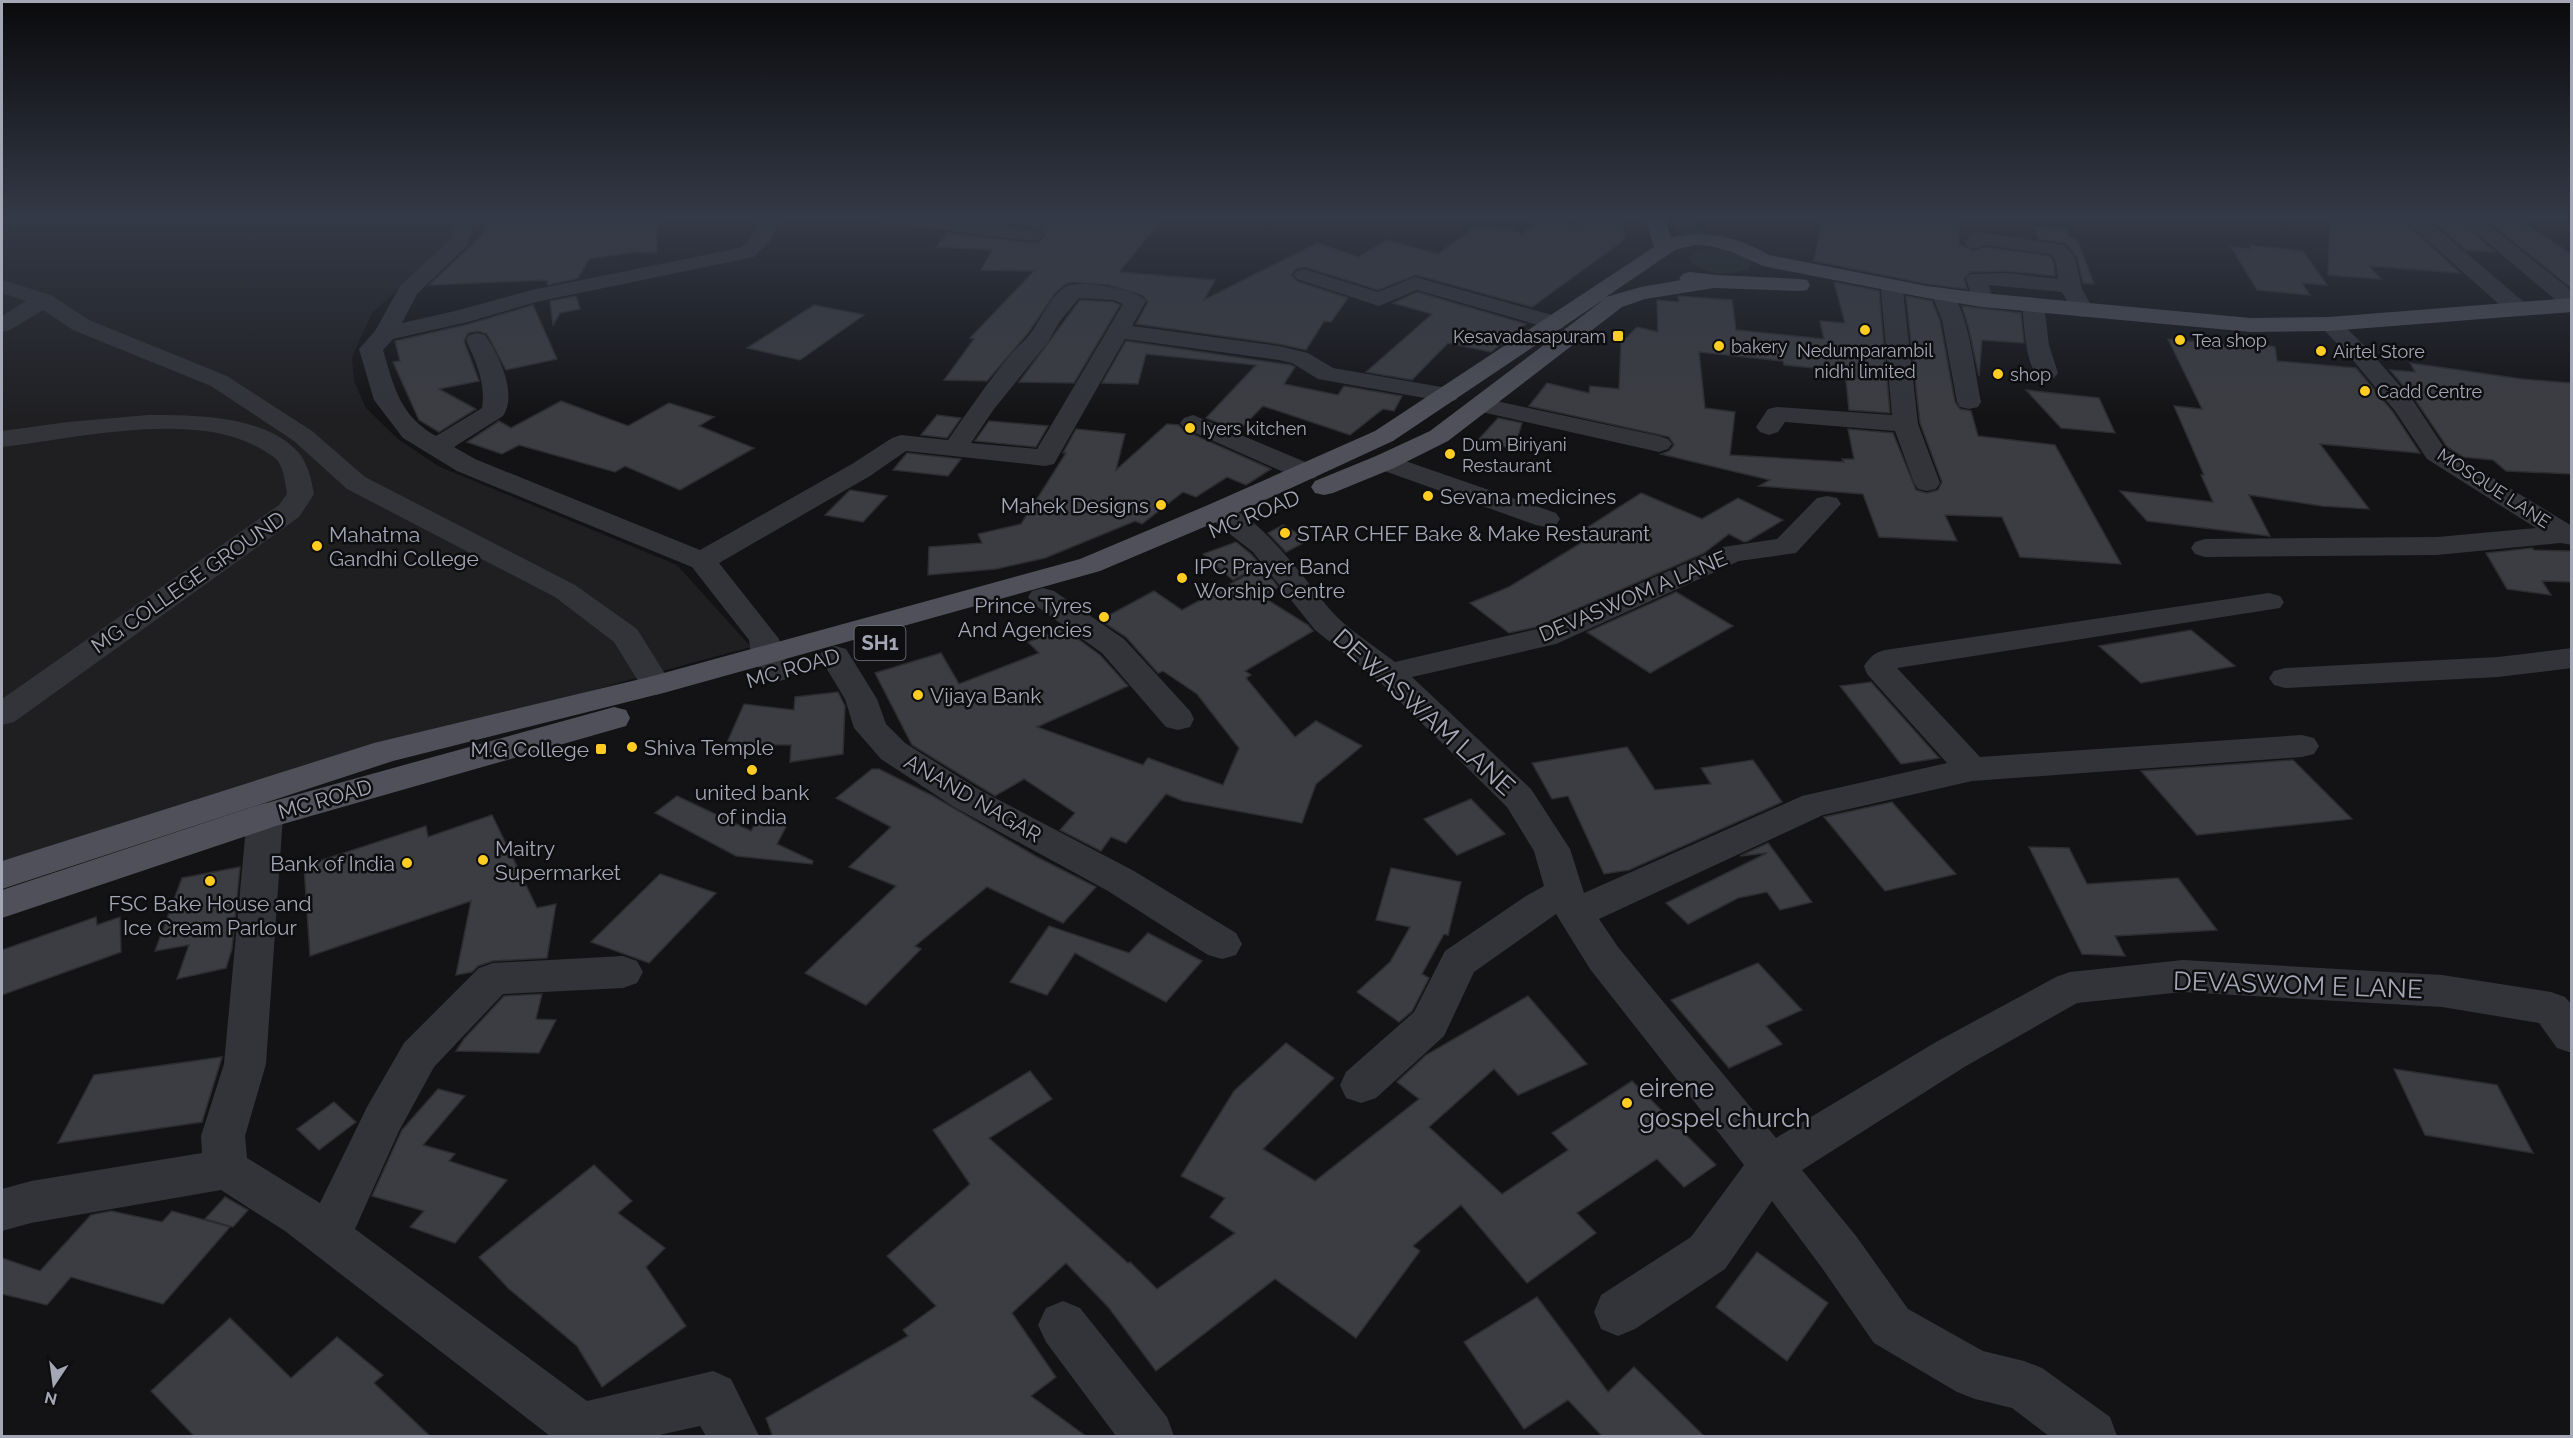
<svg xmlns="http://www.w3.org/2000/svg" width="2573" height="1438" font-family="Raleway,sans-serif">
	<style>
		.built { fill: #1f1f22 }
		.green { fill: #1d251f }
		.building { fill: #3c3d42; stroke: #2d2d31; stroke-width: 1.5 }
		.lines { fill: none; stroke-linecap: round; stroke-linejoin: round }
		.minor { fill: #33343a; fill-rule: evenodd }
		.major { fill: #4f5059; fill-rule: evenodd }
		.poi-dot { fill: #ffcd21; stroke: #0e0e10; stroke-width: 2 }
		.labels { text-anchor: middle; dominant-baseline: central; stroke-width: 5; stroke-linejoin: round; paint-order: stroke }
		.far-poi-label { font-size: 18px; fill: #a3a7b6; stroke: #0e0e10; text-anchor: start }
		.far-street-label { font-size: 18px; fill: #a3a7b6; stroke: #0e0e10 }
		.shield { fill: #0e0e10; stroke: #767984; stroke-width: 1.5 }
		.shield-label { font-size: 20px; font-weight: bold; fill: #a3a7b6 }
		.poi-label { font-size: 21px; fill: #a3a7b6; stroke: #0e0e10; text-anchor: start }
		.street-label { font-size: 21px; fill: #a3a7b6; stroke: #0e0e10 }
		.near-street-label { font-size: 26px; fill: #a3a7b6; stroke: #0e0e10 }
		.near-poi-label { font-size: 26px; fill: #a3a7b6; stroke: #0e0e10; text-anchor: start }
	</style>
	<rect width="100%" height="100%" fill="#131315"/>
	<!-- built -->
	<polygon class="built" points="2,217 453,217 456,237 372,313 352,357 354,381 366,408 398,439 438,466 677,565 751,647 632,679 2,861"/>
	<!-- green -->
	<g class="green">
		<polygon points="1674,217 1687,217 1710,234 1680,235"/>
		<path d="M1703 249C1720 249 1739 249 1752 263L1748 269C1729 276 1702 276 1688 259L1692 253Z"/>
	</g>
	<!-- building -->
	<g class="building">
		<polygon points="504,217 657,217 657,253 635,252 589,259 578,278 548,285 547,280 429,285 480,237 489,218"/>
		<polygon points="961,217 1164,217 1119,272 1215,280 1204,300 1317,243 1359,257 1386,240 1438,254 1476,226 1506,228 1523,234 1540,218 1579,226 1584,217 1621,217 1625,236 1620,243 1532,307 1416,275 1378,290 1305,267 1296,269 1291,275 1296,281 1348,298 1331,322 1324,321 1306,350 1279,344 1136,324 1148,302 1142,295 1108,285 1073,282 1066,284 1055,293 1028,333 987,381 944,380 974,339 970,338 1034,271 981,270 992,250 936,247 948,233 1033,243 1041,241 1045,235 1042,230 1034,227"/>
		<polygon points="1823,217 1960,217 1959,244 1974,251 1984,247 2050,256 2054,263 2055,276 2007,271 1970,272 1964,279 1967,289 1927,284 1814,261"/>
		<polygon points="2330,217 2399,217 2460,273 2369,266 2381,279 2328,275"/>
		<polygon points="2428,217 2455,217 2495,252 2466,250"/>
		<polygon points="2483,217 2515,217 2571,254 2571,288"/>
		<polygon points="2032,226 2065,229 2070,238 2077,239 2094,284 2083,283 2077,257 2066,243 2039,239"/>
		<polygon points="2249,245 2303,251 2327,285 2302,283 2310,295 2257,290 2231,247 2251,249"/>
		<polygon points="1834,282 1879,291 1890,413 1849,410 1845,371 1784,365 1783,361 1699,352 1705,408 1735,412 1730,455 1844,462 1842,459 1854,459 1848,429 1893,433 1916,490 1927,493 1938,490 1942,482 1920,423 1906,296 1932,301 1940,321 1955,402 1960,409 1971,411 1978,436 2055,445 2121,564 2020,557 2002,517 1945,515 1957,541 1879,537 1863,494 1759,486 1770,480 1661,454 1669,451 1674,445 1669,437 1529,406 1547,383 1589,393 1590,386 1619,389 1621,343 1637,327 1658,332 1657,300 1679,302 1678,296 1732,300 1736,330 1824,339 1820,321 1845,323"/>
		<polygon points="1417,292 1526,324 1491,352 1448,343 1412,380 1366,372 1432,314 1393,303"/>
		<polygon points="576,296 580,309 560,313 553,325 550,301"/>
		<polygon points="1080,300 1113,302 1120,305 1074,383 1019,382"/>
		<polygon points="533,305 557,359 506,370 487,334 478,331 468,333 464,341 479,381 439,389 476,409 439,432 419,420 393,362 400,361 395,341 469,324"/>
		<polygon points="814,305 864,315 800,360 747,348"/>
		<polygon points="1962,306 2021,313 2024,343 1982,340 1979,376 1969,329"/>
		<polygon points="2168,339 2244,347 2244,341 2275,347 2277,361 2356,368 2393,412 2420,453 2320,444 2369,509 2322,506 2249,495 2270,536 2147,521 2120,491 2213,502 2201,475 2204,475 2174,406 2202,409"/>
		<polygon points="1126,341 1291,365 1295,367 1284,384 1338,395 1344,386 1402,396 1394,411 1383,409 1350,435 1263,406 1238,431 1206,418 1256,365 1146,354 1138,384 1102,383"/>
		<polygon points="2410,363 2522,379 2571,383 2571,474 2506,471 2493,460 2463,457 2447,447 2416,401 2390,370 2415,372"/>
		<polygon points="2026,390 2099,398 2115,433 2061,428"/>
		<polygon points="561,401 628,426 669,403 714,417 699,426 754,448 680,490 625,466 615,472 519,445 502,454 467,442 499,421 511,428"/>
		<polygon points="937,415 961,418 947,438 921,435"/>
		<polygon points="1498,418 1522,423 1514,449 1478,440"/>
		<polygon points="989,421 1048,426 1036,447 975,441"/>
		<polygon points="1167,424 1179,425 1183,430 1271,469 1246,485 1227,477 1196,497 1183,492 1142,524 1135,521 1045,558 996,569 928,575 929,547 982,543 978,534 1021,524 1066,453 1063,453 1076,429 1125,434 1116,470"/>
		<polygon points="907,453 961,459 948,476 893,470"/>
		<polygon points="850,490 887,496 863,522 825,515"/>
		<polygon points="1641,493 1702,519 1738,498 1783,520 1748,541 1744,542 1729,534 1704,553 1536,627 1509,633 1470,603 1509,587 1581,543 1571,538"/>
		<polygon points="1283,525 1309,540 1286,552 1268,533"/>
		<polygon points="1236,542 1251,554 1261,565 1233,580 1203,554"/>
		<polygon points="2532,548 2534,550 2571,551 2571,582 2542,581 2551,595 2507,589 2486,553"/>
		<polygon points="1254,571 1273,580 1278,587 1263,597 1308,625 1313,631 1245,671 1251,675 1246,678 1295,737 1316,721 1362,746 1316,784 1302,823 1183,801 1166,794 1126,843 1111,837 1101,851 1060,830 1075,813 1024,779 995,796 912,745 875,673 941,653 959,684 1039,653 1028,642 1063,628 1100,655 1128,686 1037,727 1143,765 1148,758 1223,785 1239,748 1197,694 1163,671 1158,673 1126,637 1100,620 1154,591 1182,610"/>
		<polygon points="1676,592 1733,626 1650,673 1587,632"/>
		<polygon points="2191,630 2235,666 2141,683 2099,646"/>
		<polygon points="1871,682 1939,758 1901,764 1840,686"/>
		<polygon points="838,692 845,706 843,754 790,762 791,745 726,745 744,704 794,710 795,697"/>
		<polygon points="1627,747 1655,790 1711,784 1701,768 1753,760 1782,802 1629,870 1604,874 1568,796 1552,799 1532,763"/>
		<polygon points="2293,760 2352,819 2197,835 2141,771"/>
		<polygon points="872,769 879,769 933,796 1037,857 1096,887 1063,923 987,887 915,946 921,949 866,1005 805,973 896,886 849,867 891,827 836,798"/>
		<polygon points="677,796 751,831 756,822 787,825 777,844 813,861 812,864 736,856 655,813"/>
		<polygon points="1471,799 1505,834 1457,855 1424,819"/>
		<polygon points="1892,802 1912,825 1956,874 1885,891 1824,817"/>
		<polygon points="492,815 537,908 556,904 547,958 493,961 478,966 472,972 456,975 471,901 310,956 304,866 426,826 428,837"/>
		<polygon points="1768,843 1812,902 1780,910 1767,892 1738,898 1688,924 1666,903 1767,853 1740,856"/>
		<polygon points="2029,847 2069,848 2087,884 2178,878 2217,930 2115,936 2125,956 2082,954"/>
		<polygon points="240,867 232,949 226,968 177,979 189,945 155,951 182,878"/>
		<polygon points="1391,868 1461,882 1448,935 1444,934 1422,974 1429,978 1412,1011 1399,1022 1357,992 1390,962 1410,927 1376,920"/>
		<polygon points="660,874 716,893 649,963 591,942"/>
		<polygon points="96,917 97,925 120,917 121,952 2,995 2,950"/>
		<polygon points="1049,926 1129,953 1148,933 1202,961 1166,1002 1075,953 1047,995 1010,982"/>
		<polygon points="1758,963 1802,1010 1766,1026 1782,1044 1729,1068 1671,1000"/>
		<polygon points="542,994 536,1019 556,1020 539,1053 456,1051 464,1039 504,996"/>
		<polygon points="1528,996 1587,1064 1518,1095 1494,1069 1429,1127 1502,1194 1568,1150 1552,1133 1632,1081 1716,1165 1684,1187 1657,1159 1577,1213 1596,1233 1527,1283 1461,1205 1413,1246 1420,1251 1356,1338 1275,1279 1156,1371 1109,1308 1066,1263 1012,1313 1056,1377 1031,1396 1087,1437 773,1437 766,1418 908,1336 903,1330 936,1306 887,1256 970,1184 933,1130 1030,1071 1052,1099 989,1138 1128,1263 1130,1262 1157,1289 1235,1233 1210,1217 1225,1198 1181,1176 1234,1091 1286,1043 1334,1078 1263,1149 1315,1181 1419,1099 1397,1082 1426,1055"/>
		<polygon points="222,1057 202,1122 58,1143 94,1075"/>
		<polygon points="2394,1069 2497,1085 2533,1153 2425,1135"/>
		<polygon points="438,1089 465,1096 423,1145 455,1154 449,1161 507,1180 455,1243 410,1227 424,1211 372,1196 402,1130"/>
		<polygon points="334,1102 356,1122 319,1150 297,1129"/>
		<polygon points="594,1165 632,1201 618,1213 665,1248 646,1267 686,1326 602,1387 577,1346 508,1288 479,1257"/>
		<polygon points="225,1197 248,1210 233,1227 205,1219"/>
		<polygon points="111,1211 162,1222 172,1211 230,1227 163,1304 71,1277 47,1305 2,1294 2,1258 40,1271 91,1215"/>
		<polygon points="1757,1252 1828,1303 1787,1361 1716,1307"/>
		<polygon points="1537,1297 1608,1392 1634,1367 1705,1437 1603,1437 1568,1400 1524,1429 1464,1342"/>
		<polygon points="230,1318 291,1378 337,1337 383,1375 374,1383 431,1437 195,1437 151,1391"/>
	</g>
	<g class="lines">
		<!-- minor -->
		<g class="minor">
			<path d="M456 217H476L468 245 417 294 402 323 455 311 532 290 740 248 751 238 761 217H781L770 241 754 257 536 302 468 322 393 339 383 350C394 387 400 416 436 436L482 408C486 383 476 362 466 340L469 335 477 333 485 335C499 355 518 394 503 416L454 447 475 459 700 550 852 464 892 438 901 435 948 440C968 411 988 382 1011 354 1017 347 1025 341 1030 334 1040 321 1052 293 1067 286 1079 280 1137 289 1146 301L1132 326 1279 346 1308 353 1333 368 1447 388 1456 390 1459 395 1456 400 1447 402 1318 379 1292 363 1279 360 1125 339 1054 464 1045 466 906 451 870 476 719 563 779 639 783 655 792 672 787 679 776 682 765 679 751 655 749 640 692 567 457 471 403 438 374 400 359 349 375 331 400 286 451 239ZM1079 298 1114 300 1123 304 1037 449 971 443 994 409 1048 342 1060 321Z"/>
			<polygon points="878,217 937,217 1033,229 1040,231 1043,235 1040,239 1033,241 888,223 881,221"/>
			<polygon points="2401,217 2424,217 2526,304 2529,309 2526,314 2518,316 2510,314"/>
			<polygon points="2457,217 2479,217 2572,291 2572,308 2564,307"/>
			<polygon points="1978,232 2064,245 2075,257 2082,289 2094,310 2091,315 2083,317 2075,315 2062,292 1989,285 1993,300 1990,305 1982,307 1974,305 1966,278 1970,274 2007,273 2058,279 2056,262 2051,254 1984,245 1975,249 1968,247 1965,243 1971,234"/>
			<polygon points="1304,269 1378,292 1415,277 1563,318 1566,323 1563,328 1555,330 1417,290 1379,306 1297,279 1293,275 1297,271"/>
			<polygon points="2,280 51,295 89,320 227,376 312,431 365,477 575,585 637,629 672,685 667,692 656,695 645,692 614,642 555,597 347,489 294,441 211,386 73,330 43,310 10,330 2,332 2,316 26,301 2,293"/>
			<polygon points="1892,285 1900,286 1903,291 1918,424 1940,483 1936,489 1927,491 1918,489 1914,483 1895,431 1785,422 1778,432 1769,435 1760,432 1756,427 1768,409 1777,407 1892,415 1881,291 1884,286"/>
			<path d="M1943 289 1951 290C1970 319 1974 368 1981 402L1978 407 1969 409 1960 407 1957 402 1942 320 1932 295 1935 290Z"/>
			<path d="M2033 298 2041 300 2044 305 2049 345 2058 373 2054 378 2046 380 2038 378C2024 358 2025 328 2022 305L2025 300Z"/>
			<polygon points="2329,317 2337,319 2368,349 2414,402 2445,449 2572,526 2572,545 2560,543 2437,555 2205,557 2195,554 2191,548 2195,542 2205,539 2437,537 2536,528 2427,459 2395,411 2352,359 2318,324 2321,319"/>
			<polygon points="1482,398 1659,436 1668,439 1672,444 1668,449 1659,452 1473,410 1470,405 1473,400"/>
			<path d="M148 415C192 415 260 415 294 448 307 459 311 478 314 494L299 517 14 722 2 725V699L279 505 287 494C285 483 284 467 276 459 272 455 266 452 261 449 195 409 74 439 2 447V431L68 422Z"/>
			<polygon points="1193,415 1315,466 1319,472 1315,478 1306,480 1297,478 1184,428 1180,423 1184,418"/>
			<polygon points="1385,454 1556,513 1560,519 1556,525 1546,527 1536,525 1376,468 1372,462 1376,456"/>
			<path d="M1827 496 1837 498 1841 504 1796 553 1739 561 1556 644 1412 677 1531 789 1570 849 1584 893 1802 796 1947 763 1867 674 1864 666C1871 656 1874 653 1885 650L2269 593 2280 596 2284 602 2280 608 1897 668 1980 757 2302 735 2314 738 2319 746 2314 754 2302 757 1972 781 1823 815 1599 919 1618 947 1776 1138 1936 1042 2056 977 2070 972 2183 960 2442 975 2551 992 2565 997 2572 1005V1053L2557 1048 2539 1023 2442 1007 2183 992 2077 1003 1966 1066 1802 1170 1856 1236 1908 1309 1983 1351 2024 1361 2042 1368 2110 1417 2117 1436H2049L2012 1408 1975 1399 1957 1392 1874 1343 1822 1268 1772 1201 1725 1269 1635 1329 1618 1336 1601 1329 1594 1312 1601 1295 1691 1237 1744 1165 1590 969 1556 914 1474 972 1444 1036 1376 1098 1361 1103 1346 1098 1340 1085 1346 1072 1414 1012 1445 951 1526 896 1544 886 1534 851 1507 807 1378 680 1315 630 1253 552 1208 517 1204 511 1208 505C1250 495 1310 589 1336 616 1353 633 1376 647 1395 662L1537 629 1723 547 1777 539 1817 498Z"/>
			<polygon points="1043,588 1054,591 1124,639 1190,711 1194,719 1190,727 1178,730 1166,727 1102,653 1032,603 1028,597 1032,591"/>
			<polygon points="835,646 846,649 877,699 886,724 905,743 978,789 1134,871 1236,933 1242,944 1236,955 1222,959 1208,955 1108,891 954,807 881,759 854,728 845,699 819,656 824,649"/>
			<polygon points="2572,648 2572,668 2498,677 2285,688 2274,685 2269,678 2274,671 2285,668 2498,657"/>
			<polygon points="265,803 278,807 283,816 266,1064 245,1136 247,1158 320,1203 367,1107 404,1043 479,968 493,963 623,956 637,961 643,972 637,983 623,988 503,994 434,1067 399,1131 355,1229 587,1401 713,1371 731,1379 759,1436 706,1436 700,1426 655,1436 550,1436 285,1231 221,1190 31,1223 2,1231 2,1189 31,1181 202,1153 201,1136 224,1064 247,816 252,807"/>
			<polygon points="1063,1301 1080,1308 1167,1417 1174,1436 1116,1436 1046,1342 1038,1325 1046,1308"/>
		</g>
		<!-- major -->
		<g class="major">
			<path d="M1645 217H1665L1671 238C1704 228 1740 238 1769 255L1927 286 1982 293 2251 318 2329 317 2572 298V312L2329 331 2251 332 1982 307 1927 298 1763 266 1732 252 1710 246 1695 245 1675 250 1606 297 1641 287 1681 280 1679 278 1683 274 1690 272 1717 275 1799 279 1807 280 1810 285 1807 290 1799 291 1714 288 1645 299 1622 307 1448 441 1394 468 1333 493 1324 495 1315 493 1311 487 1315 481 1376 456 1430 431 1606 298 1393 441 1228 517 1100 571 667 692 393 761 2 889V861L374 743 653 676 1080 559 1208 505 1375 431 1654 247Z"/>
			<polygon points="614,707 626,710 630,718 626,726 276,826 2,918 2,890 252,807"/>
		</g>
	</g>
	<!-- sky -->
	<linearGradient id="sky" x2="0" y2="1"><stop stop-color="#0a0a0c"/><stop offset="0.52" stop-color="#333946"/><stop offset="1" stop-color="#333946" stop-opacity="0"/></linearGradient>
	<rect width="2573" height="418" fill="url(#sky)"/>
	<!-- markers -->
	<g class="poi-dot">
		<circle cx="1865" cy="330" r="6"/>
		<rect x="1612" y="330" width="12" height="12" rx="3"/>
		<circle cx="2180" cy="340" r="6"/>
		<circle cx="1719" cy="346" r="6"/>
		<circle cx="2321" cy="351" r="6"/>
		<circle cx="1998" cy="374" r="6"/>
		<circle cx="2365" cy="391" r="6"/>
		<circle cx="1190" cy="428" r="6"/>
		<circle cx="1450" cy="454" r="6"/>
		<circle cx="1428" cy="496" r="6"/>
		<circle cx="1161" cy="505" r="6"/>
		<circle cx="1285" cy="533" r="6"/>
		<circle cx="317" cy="546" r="6"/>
		<circle cx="1182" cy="578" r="6"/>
		<circle cx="1104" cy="617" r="6"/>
		<circle cx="918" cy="695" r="6"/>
		<circle cx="632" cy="747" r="6"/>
		<rect x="595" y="743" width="12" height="12" rx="3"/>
		<circle cx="752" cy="770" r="6"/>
		<circle cx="483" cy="860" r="6"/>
		<circle cx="407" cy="863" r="6"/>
		<circle cx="210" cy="881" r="6"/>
		<circle cx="1627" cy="1103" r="6"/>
	</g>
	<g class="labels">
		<!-- far-poi labels -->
		<g class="far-poi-label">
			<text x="1606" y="336" text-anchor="end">Kesavadasapuram</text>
			<text x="2192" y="340">Tea shop</text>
			<text x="1731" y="346">bakery</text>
			<text x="1865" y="350" text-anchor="middle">Nedumparambil<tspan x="1865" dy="21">nidhi limited</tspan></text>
			<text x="2333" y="351">Airtel Store</text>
			<text x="2010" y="374">shop</text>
			<text x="2377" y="391">Cadd Centre</text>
			<text x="1202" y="428">Iyers kitchen</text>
			<text x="1462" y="444">Dum Biriyani<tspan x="1462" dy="21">Restaurant</tspan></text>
		</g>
		<!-- far-street labels -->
		<g class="far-street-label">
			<text transform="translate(2494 488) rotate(33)">MOSQUE LANE</text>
		</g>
		<!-- shield labels -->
		<rect class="shield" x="854.5" y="626" width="51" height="34" rx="4.5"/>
		<g class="shield-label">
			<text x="880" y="643">SH1</text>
		</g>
		<!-- poi labels -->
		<g class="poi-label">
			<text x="1440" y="496">Sevana medicines</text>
			<text x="1149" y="505" text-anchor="end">Mahek Designs</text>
			<text x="1297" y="533">STAR CHEF Bake &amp; Make Restaurant</text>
			<text x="329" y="534">Mahatma<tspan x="329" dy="24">Gandhi College</tspan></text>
			<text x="1194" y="566">IPC Prayer Band<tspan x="1194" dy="24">Worship Centre</tspan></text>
			<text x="1092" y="605" text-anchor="end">Prince Tyres<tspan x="1092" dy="24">And Agencies</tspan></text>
			<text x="930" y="695">Vijaya Bank</text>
			<text x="644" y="747">Shiva Temple</text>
			<text x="589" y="749" text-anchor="end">M.G College</text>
			<text x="752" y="792" text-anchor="middle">united bank<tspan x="752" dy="24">of india</tspan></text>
			<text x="495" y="848">Maitry<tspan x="495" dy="24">Supermarket</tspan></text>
			<text x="395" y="863" text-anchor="end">Bank of India</text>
			<text x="210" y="903" text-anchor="middle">FSC Bake House and<tspan x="210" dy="24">Ice Cream Parlour</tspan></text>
		</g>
		<!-- street labels -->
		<g class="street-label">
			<text transform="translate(1254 514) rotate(-22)">MC ROAD</text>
			<text transform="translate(188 582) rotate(-35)">MG COLLEGE GROUND</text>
			<text transform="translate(1633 596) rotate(-23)">DEVASWOM A LANE</text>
			<text transform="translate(793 668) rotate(-16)">MC ROAD</text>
			<text transform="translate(973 798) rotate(30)">ANAND NAGAR</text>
			<text transform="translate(325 799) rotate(-16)">MC ROAD</text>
		</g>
		<!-- near-street labels -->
		<g class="near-street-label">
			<text transform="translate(1424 712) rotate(42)">DEWASWAM LANE</text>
			<text transform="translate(2298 985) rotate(2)">DEVASWOM E LANE</text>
		</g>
		<!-- near-poi labels -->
		<g class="near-poi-label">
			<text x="1639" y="1088">eirene<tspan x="1639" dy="30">gospel church</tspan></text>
		</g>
	</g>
	<!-- border -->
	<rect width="2573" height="1438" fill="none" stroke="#a3a7b6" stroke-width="6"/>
	<!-- north arrow -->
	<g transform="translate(54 1384) rotate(193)" stroke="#0e0e10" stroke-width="4.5" paint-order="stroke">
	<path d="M0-4.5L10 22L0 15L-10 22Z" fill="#a3a7b6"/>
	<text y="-9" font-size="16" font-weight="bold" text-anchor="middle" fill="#a3a7b6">N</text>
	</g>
</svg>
